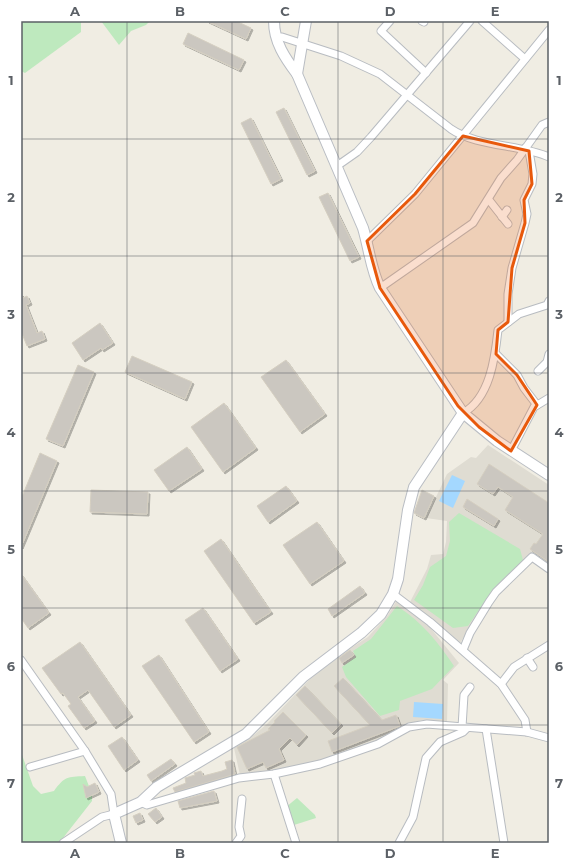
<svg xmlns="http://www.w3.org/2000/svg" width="570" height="864" font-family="Montserrat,sans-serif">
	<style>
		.education { fill: #dfdcd2 }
		.green { fill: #bee9be }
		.water { fill: #a4d8ff }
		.building { fill: #cbc7c0; stroke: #d5cfc1; filter: url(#shadow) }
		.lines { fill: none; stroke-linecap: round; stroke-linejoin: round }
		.street-casing { stroke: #b8bcc1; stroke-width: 9 }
		.secondary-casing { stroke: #b9bdc3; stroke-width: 12 }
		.street { stroke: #fff; stroke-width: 7 }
		.secondary { stroke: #fff; stroke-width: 10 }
		.marked { fill: #e8590c; fill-opacity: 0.2; stroke: #e8590c; stroke-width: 3; stroke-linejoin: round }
		.grid { fill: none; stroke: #5b6066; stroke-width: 1; stroke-opacity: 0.55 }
		.neatline { fill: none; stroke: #5b6066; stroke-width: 1.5 }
		.grid-label { font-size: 13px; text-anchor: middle; font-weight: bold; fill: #5b6066 }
	</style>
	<defs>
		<filter id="shadow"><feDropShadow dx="2" dy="2" stdDeviation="0" flood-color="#0004"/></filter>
	</defs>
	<rect width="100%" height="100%" fill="#f0ede3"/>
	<!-- education -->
	<g class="education">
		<polygon points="488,445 549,485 549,566 532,554 483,605 460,643 410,602 427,569 431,555 443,554 446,542 447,521 426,518 447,474 471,457 476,458"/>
		<polygon points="397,600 428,625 459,663 443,680 448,684 447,722 422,720 411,723 383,739 327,758 277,771 240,775 234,748 255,734 267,724 309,680 337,657 368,637 388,615"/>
	</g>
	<!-- green -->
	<g class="green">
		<polygon points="21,21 81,21 81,32 25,73 21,71"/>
		<polygon points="101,21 150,21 146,25 131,31 119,45"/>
		<polygon points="459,513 520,549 523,560 494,588 468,626 453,628 414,600 423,585 430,567 446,556 450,541 449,522"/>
		<path d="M397 606C422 622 438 642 454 666L432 689 400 701 399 710 380 716 346 677 342 667 356 657 353 651 371 639Z"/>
		<path d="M21 752 33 786 41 794 54 791C65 776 67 777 85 776L92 794V801L63 838 57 843H21Z"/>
		<polygon points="297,798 315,815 316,818 294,825 286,807"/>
	</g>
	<!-- water -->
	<g class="water">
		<polygon points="452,475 465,481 453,508 439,501"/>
		<polygon points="414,702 443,704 442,719 413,717"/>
	</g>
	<!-- building -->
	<g class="building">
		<polygon points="207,21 236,21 251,28 246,39"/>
		<polygon points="188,33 244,60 239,70 183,44"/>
		<polygon points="284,108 315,171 307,175 276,112"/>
		<polygon points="251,118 281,179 271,184 241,123"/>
		<polygon points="328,193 359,257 350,261 319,197"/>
		<polygon points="21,294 23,298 27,296 30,303 26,305 37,333 42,331 45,339 27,346 21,331"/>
		<polygon points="100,323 113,343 102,350 101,348 83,360 72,343"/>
		<polygon points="132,356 192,382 185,399 125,372"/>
		<polygon points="286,360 325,414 300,432 261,377"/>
		<polygon points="78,365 94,372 63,446 46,439"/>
		<polygon points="224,403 256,448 223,472 191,427"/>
		<polygon points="187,447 202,469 169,491 154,470"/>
		<polygon points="40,453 57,461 21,547 21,499"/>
		<polygon points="489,464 549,503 549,562 530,549 534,543 536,544 543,534 505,510 513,497 498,487 493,494 477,484"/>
		<polygon points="286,486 297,501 268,522 257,506"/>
		<polygon points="91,490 148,492 147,514 90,512"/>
		<polygon points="422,490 434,496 424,518 414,513"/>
		<polygon points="467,499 498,519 494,526 463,507"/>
		<polygon points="317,522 344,561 310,584 283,545"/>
		<polygon points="221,539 271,612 254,623 204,551"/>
		<polygon points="21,574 49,613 28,628 21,618"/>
		<polygon points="360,586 365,593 332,616 328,609"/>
		<polygon points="203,608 238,659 220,671 185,620"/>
		<polygon points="80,642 131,715 114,727 88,690 78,697 95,721 84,728 68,706 71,704 63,693 61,694 42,668"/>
		<polygon points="350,650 354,655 342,663 339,658"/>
		<polygon points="159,655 209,732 194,742 142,666"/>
		<polygon points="343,678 382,720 396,715 400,726 332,752 328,741 370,725 334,686"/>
		<polygon points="305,686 341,724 332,733 296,695"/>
		<polygon points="283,712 306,735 297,745 290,738 279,749 284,760 266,768 263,762 247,769 237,747 270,730 268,729 275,722 274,721"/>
		<polygon points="122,737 138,760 124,770 108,746"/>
		<polygon points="171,759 175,764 151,781 147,775"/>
		<polygon points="232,760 235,774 175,792 173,788 186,783 185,778 195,775 194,773 201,771 203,776 222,771 227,769 225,762"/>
		<polygon points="95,783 99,792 86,798 83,784 87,787"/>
		<polygon points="214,791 217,801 180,808 178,801"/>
		<polygon points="156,808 162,817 155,822 148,814"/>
		<polygon points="140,813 143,820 136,823 133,816"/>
	</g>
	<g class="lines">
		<!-- street casing -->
		<g class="street-casing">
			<g id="street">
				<polyline points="390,21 381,31 426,73"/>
				<polyline points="422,21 424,22"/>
				<polyline points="482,21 525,59"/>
				<path d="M276 37H282L341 56 380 74 451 129C477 147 520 144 549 157"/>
				<polyline points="337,166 357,152 371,137 470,21"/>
				<polyline points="489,200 508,224"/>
				<polyline points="502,217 507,210"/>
				<polyline points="367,241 415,194 549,30"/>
				<polyline points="380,288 473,223 501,178 517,160 542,125 549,122"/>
				<polyline points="508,322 508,294 512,268 525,223 527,214 524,200 532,184 533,174 529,151 525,148"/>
				<polyline points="496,354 517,375 524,388 537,405"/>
				<polyline points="538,371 547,362 549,354"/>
				<path d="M463 413C490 398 495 358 498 330L519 314 547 305 549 301"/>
				<polyline points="511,451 534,407 549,398"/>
				<polyline points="393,594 430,622 501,684 525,720 527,732"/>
				<polyline points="463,650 470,633 489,602 496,592 532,557 549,569"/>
				<polyline points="527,658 533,667"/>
				<polyline points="21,660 85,751 111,794 114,814 102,817 63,843"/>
				<polyline points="501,684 514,667 549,645"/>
				<polyline points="462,727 464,695 470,687"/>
				<polyline points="486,729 504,843"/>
				<polyline points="30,767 85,751"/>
				<polyline points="274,774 296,843"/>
				<polyline points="141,802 147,805 239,778 274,774 320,764 378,744 409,727 427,724 527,732 549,738"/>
				<polyline points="236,843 241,836 239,827 242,799"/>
				<polyline points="399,843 413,817 426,758 440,742 463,732 467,728"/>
			</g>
		</g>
		<!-- secondary casing -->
		<g class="secondary-casing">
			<g id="secondary">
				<path d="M274 21C274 42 285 58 297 74L363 228C369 248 371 270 380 288L463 413 497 441 549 475"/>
				<polyline points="297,74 306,21"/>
				<polyline points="121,843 114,814 141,802 157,787 246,734 303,677 361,633 381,614 393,594 398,579 408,510 414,487 463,413"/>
			</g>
		</g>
		<!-- street -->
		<use href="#street" class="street"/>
		<!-- secondary -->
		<use href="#secondary" class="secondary"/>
	</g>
	<!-- marked area -->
	<path class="marked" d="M463 136 529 151 532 184 524 200 525 223 512 268 508 322 498 330 496 354 517 375 537 405 511 451 479 427 458 406 380 288 367 241 415 194Z"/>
	<!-- grid -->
	<path class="grid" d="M127 21V843M232 21V843M338 21V843M443 21V843M21 139H549M21 256H549M21 373H549M21 491H549M21 608H549M21 725H549"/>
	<!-- border -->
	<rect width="570" height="864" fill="none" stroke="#ffffff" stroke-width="44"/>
	<rect x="22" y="22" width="526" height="820" class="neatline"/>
	<g class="grid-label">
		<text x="75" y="16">A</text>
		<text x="180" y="16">B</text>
		<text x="285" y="16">C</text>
		<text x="390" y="16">D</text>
		<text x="495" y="16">E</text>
		<text x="11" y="85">1</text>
		<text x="559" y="85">1</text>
		<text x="11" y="202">2</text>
		<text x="559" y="202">2</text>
		<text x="11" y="319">3</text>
		<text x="559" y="319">3</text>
		<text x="11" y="437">4</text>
		<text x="559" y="437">4</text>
		<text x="11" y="554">5</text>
		<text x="559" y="554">5</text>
		<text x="11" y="671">6</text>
		<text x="559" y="671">6</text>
		<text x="11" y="788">7</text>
		<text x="559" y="788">7</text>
		<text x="75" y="858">A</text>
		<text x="180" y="858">B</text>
		<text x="285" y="858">C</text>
		<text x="390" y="858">D</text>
		<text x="495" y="858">E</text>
	</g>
</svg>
